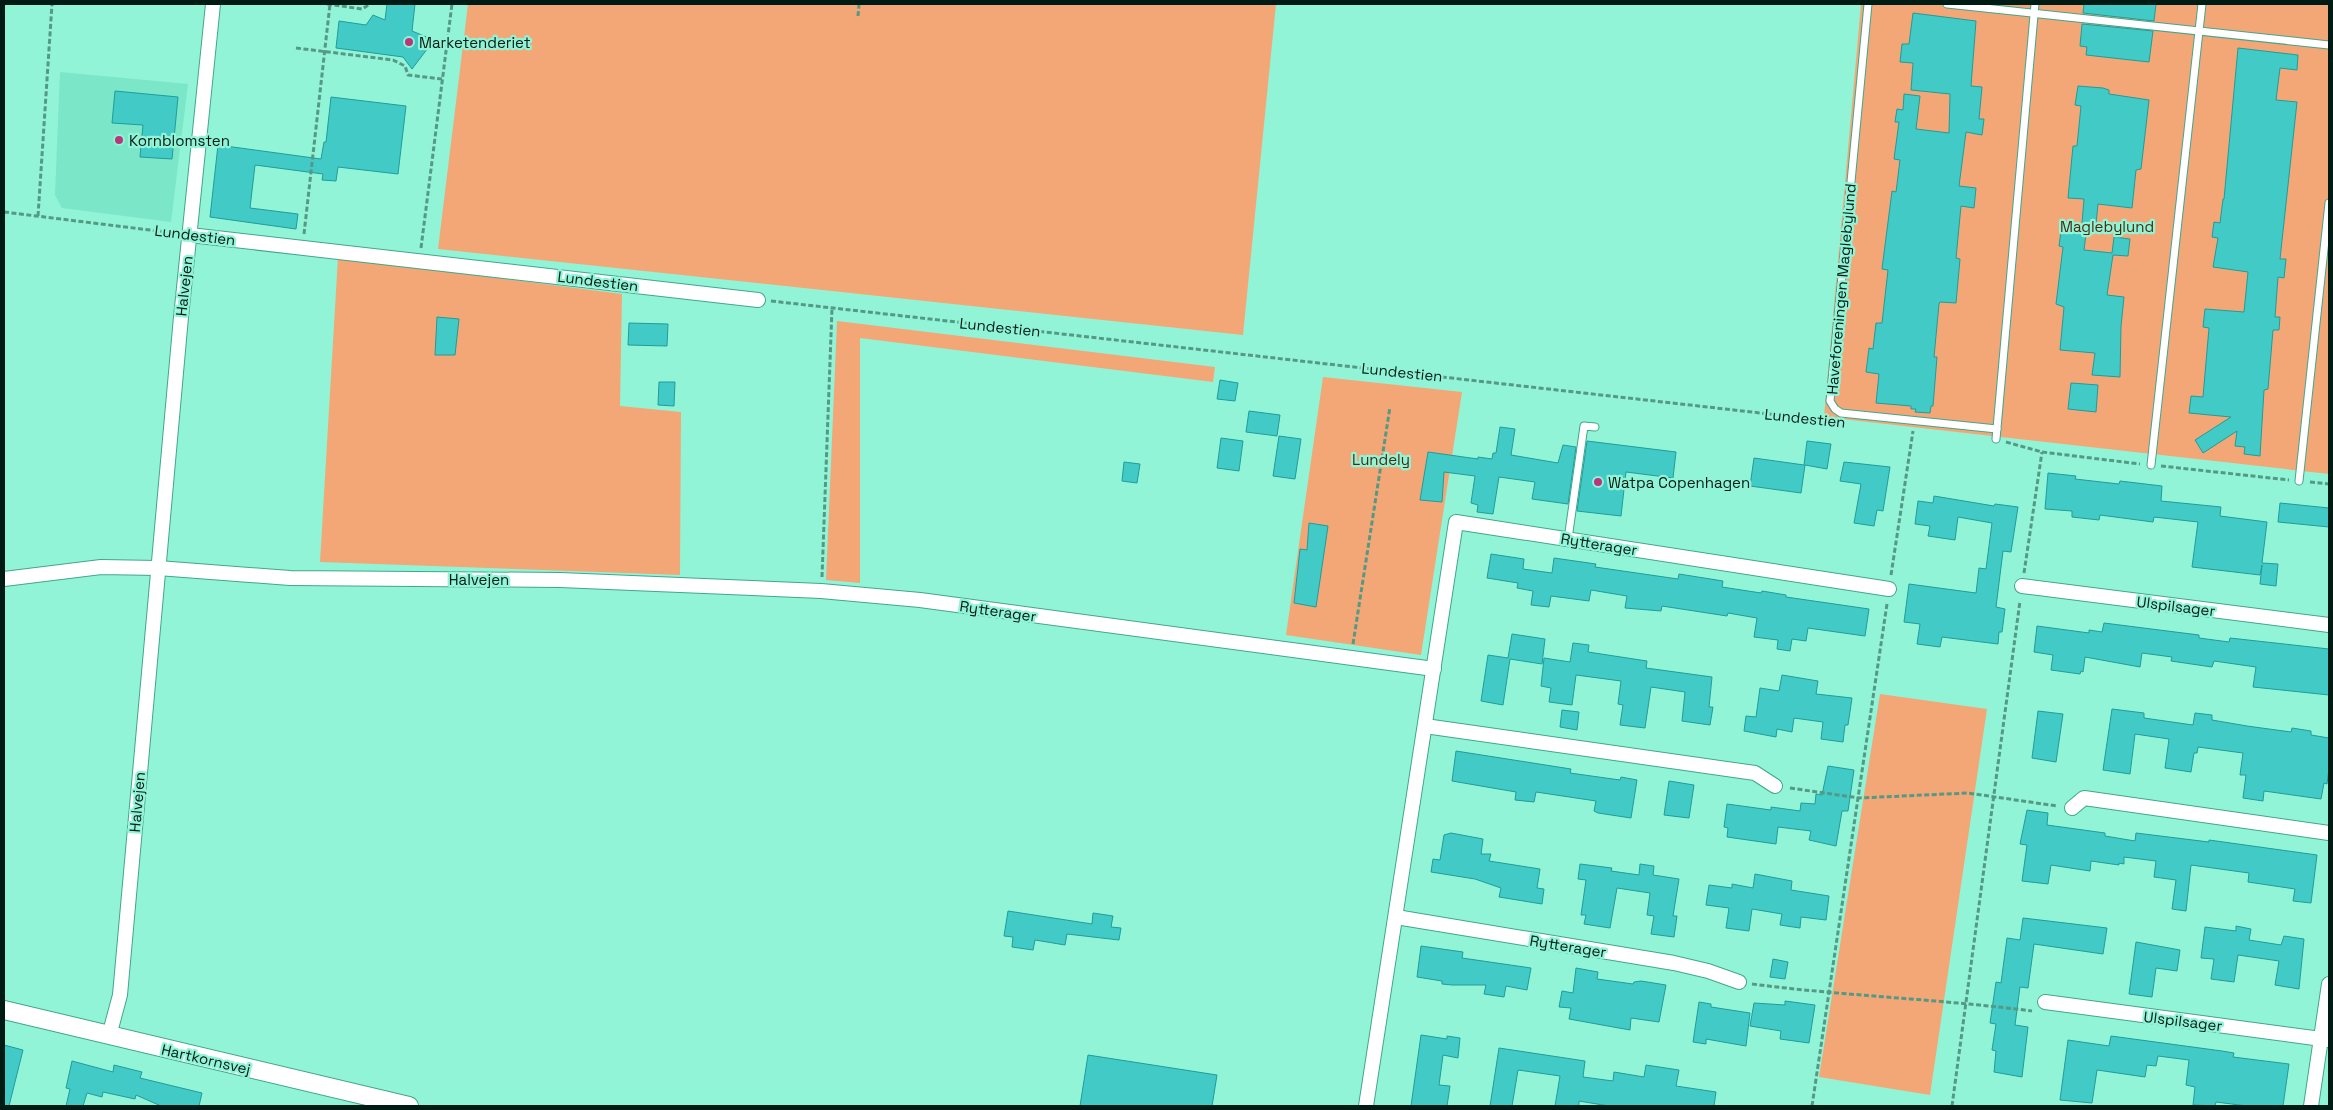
<svg xmlns="http://www.w3.org/2000/svg" width="2333" height="1110" font-family="'Space Grotesk',sans-serif">
	<style>
		.built { fill: #7ce6c8 }
		.green { fill: #f3a776 }
		.building { fill: #42cac7; stroke: #209c9a }
		.lines { fill: none; stroke-linecap: round; stroke-linejoin: round }
		.service-casing { stroke: #42a68c; stroke-width: 9 }
		.minor-casing { stroke: #42a68c; stroke-width: 16 }
		.tertiary-casing { stroke: #42a68c; stroke-width: 20 }
		.path { stroke: #559985; stroke-width: 3; stroke-dasharray: 5 2.5; stroke-linecap: butt }
		.service { stroke: #fff; stroke-width: 7 }
		.minor { stroke: #fff; stroke-width: 14 }
		.tertiary { stroke: #fff; stroke-width: 18 }
		.poi-dot { fill: #ba367a; stroke: #92f4d7; stroke-width: 2 }
		.labels { text-anchor: middle; dominant-baseline: central; stroke-width: 4.5; stroke-linejoin: round; paint-order: stroke }
		.poi-label { font-size: 15px; fill: #001b14; stroke: #92f4d7; text-anchor: start }
		.park-label { font-size: 15px; fill: #4e280c; stroke: #92f4d7 }
		.street-label { font-size: 15px; fill: #001b14; stroke: #92f4d7 }
	</style>
	<rect width="100%" height="100%" fill="#92f4d7"/>
	<!-- built -->
	<polygon class="built" points="60,72 188,84 171,222 62,208 55,195"/>
	<!-- green -->
	<g class="green">
		<polygon points="468,4 1276,4 1243,335 438,249"/>
		<polygon points="1861,4 2329,4 2329,474 1824,417"/>
		<polygon points="338,257 622,294 620,406 681,412 680,575 320,562"/>
		<polygon points="837,321 1215,367 1213,382 860,338 860,583 826,580"/>
		<polygon points="1323,377 1462,392 1421,655 1286,635"/>
		<polygon points="1880,694 1987,709 1930,1095 1819,1077"/>
	</g>
	<!-- building -->
	<g class="building">
		<polygon points="387,4 415,4 412,31 434,40 412,69 403,57 336,48 339,21 366,25 373,15 385,20"/>
		<polygon points="2084,4 2156,4 2154,21 2083,13"/>
		<polygon points="1913,13 1976,21 1971,86 1982,87 1979,119 1984,119 1982,135 1966,132 1959,186 1976,188 1974,208 1961,206 1956,258 1960,259 1956,303 1940,302 1939,304 1934,357 1937,357 1933,406 1931,406 1930,413 1915,412 1916,409 1911,409 1911,406 1876,403 1879,374 1866,372 1869,348 1873,349 1876,323 1882,323 1888,270 1882,269 1892,191 1896,192 1900,160 1894,159 1899,122 1895,122 1897,109 1903,110 1904,94 1920,96 1916,129 1949,133 1950,94 1911,90 1913,63 1900,62 1902,44 1909,44"/>
		<polygon points="2082,24 2153,31 2149,62 2086,55 2087,47 2080,46"/>
		<polygon points="2238,48 2298,55 2297,70 2280,68 2276,100 2297,102 2280,259 2286,259 2284,278 2278,277 2275,317 2280,317 2279,330 2273,330 2268,389 2264,390 2260,456 2244,454 2245,447 2235,446 2237,431 2203,453 2195,440 2231,417 2189,413 2191,396 2203,397 2209,328 2203,327 2205,309 2244,312 2248,272 2213,267 2218,238 2212,237 2214,222 2220,223 2223,199 2224,199"/>
		<polygon points="2078,86 2103,88 2109,90 2109,94 2149,100 2141,169 2136,170 2132,208 2098,204 2096,224 2082,223 2084,199 2068,198 2073,146 2077,146 2081,106 2075,105"/>
		<polygon points="115,91 178,97 172,159 140,157 143,125 112,123"/>
		<polygon points="331,97 406,106 398,174 338,167 336,181 322,180 323,174 255,165 250,208 298,214 296,229 210,217 218,145 321,159 324,142 326,142"/>
		<polygon points="2061,231 2086,234 2084,250 2112,253 2114,237 2130,239 2128,256 2113,255 2107,295 2124,297 2121,326 2120,377 2092,375 2095,353 2060,350 2064,307 2056,304 2063,247 2059,246"/>
		<polygon points="437,317 459,319 455,355 435,355"/>
		<polygon points="629,323 668,324 667,346 628,345"/>
		<polygon points="1220,380 1238,383 1235,401 1217,399"/>
		<polygon points="659,382 675,382 674,406 658,405"/>
		<polygon points="2071,383 2098,385 2096,412 2068,409"/>
		<polygon points="1249,411 1280,415 1277,436 1246,432"/>
		<polygon points="1500,427 1515,429 1511,455 1558,463 1563,445 1576,447 1568,504 1532,499 1535,482 1499,477 1493,514 1477,512 1478,505 1471,503 1475,476 1444,472 1442,502 1420,500 1428,452 1478,459 1478,457 1492,459 1493,453 1496,453"/>
		<polygon points="1279,436 1301,439 1295,479 1273,476"/>
		<polygon points="1221,438 1243,441 1239,471 1217,468"/>
		<polygon points="1587,441 1676,452 1673,478 1626,472 1621,516 1577,511"/>
		<polygon points="1807,441 1831,444 1827,469 1805,465 1801,493 1750,486 1754,458 1804,465"/>
		<polygon points="1124,462 1140,464 1137,483 1122,481"/>
		<polygon points="1844,462 1890,467 1883,511 1877,510 1874,526 1854,523 1861,484 1840,481"/>
		<polygon points="2048,473 2076,476 2075,479 2119,484 2120,481 2162,486 2161,501 2221,507 2220,516 2267,522 2262,563 2278,564 2276,586 2260,584 2262,565 2260,575 2192,567 2198,522 2154,517 2153,522 2100,515 2099,520 2072,517 2072,511 2045,509"/>
		<polygon points="1934,496 1994,506 1995,504 2018,507 2011,552 2003,551 1996,607 2005,609 2002,632 1999,632 1998,644 1942,637 1940,647 1917,644 1920,624 1904,622 1909,584 1976,593 1979,568 1986,569 1992,523 1958,517 1955,540 1928,536 1930,526 1915,524 1918,501 1933,503"/>
		<polygon points="2280,503 2329,508 2329,527 2278,522"/>
		<polygon points="1309,523 1328,526 1316,607 1294,603 1300,549 1307,550"/>
		<polygon points="1491,554 1524,559 1523,569 1552,573 1554,558 1596,564 1595,567 1678,579 1679,574 1723,581 1722,587 1761,593 1762,591 1786,595 1786,597 1869,609 1865,636 1808,628 1806,641 1792,639 1790,651 1777,649 1778,640 1754,637 1757,618 1728,613 1727,616 1662,606 1661,611 1625,608 1627,596 1591,590 1589,601 1551,596 1549,607 1531,605 1533,591 1517,588 1518,583 1487,578"/>
		<polygon points="2104,623 2199,635 2199,638 2229,642 2230,638 2329,649 2329,695 2253,687 2256,667 2214,661 2212,667 2171,661 2172,657 2142,653 2140,667 2085,657 2083,672 2081,671 2080,674 2051,670 2053,655 2034,652 2037,626 2089,633 2089,630 2102,632"/>
		<polygon points="1512,634 1545,639 1542,664 1510,659 1503,705 1481,701 1488,655 1508,658"/>
		<polygon points="1573,643 1589,645 1588,652 1647,661 1646,668 1712,677 1709,707 1713,707 1710,725 1682,721 1685,692 1651,687 1645,728 1620,725 1623,705 1618,704 1621,681 1576,675 1572,705 1549,702 1551,688 1541,686 1544,658 1570,662"/>
		<polygon points="1782,675 1818,681 1816,694 1852,698 1848,725 1845,725 1843,742 1821,739 1823,722 1794,718 1792,732 1777,729 1776,737 1744,731 1746,716 1756,717 1760,688 1779,691"/>
		<polygon points="2112,709 2144,713 2144,718 2193,725 2195,713 2212,715 2212,720 2247,726 2291,732 2292,728 2311,731 2311,735 2329,738 2329,769 2327,784 2324,783 2321,799 2264,791 2263,801 2243,798 2246,775 2240,775 2243,753 2198,747 2197,753 2194,753 2191,772 2165,768 2169,739 2135,734 2130,774 2103,770"/>
		<polygon points="1562,710 1579,712 1577,730 1560,727"/>
		<polygon points="2038,711 2063,714 2056,762 2032,758"/>
		<polygon points="1456,751 1571,769 1570,773 1620,780 1621,777 1637,780 1631,818 1598,813 1594,811 1596,801 1536,792 1534,802 1515,800 1516,792 1452,781"/>
		<polygon points="1828,766 1854,770 1848,811 1842,811 1836,846 1809,840 1811,831 1778,827 1776,844 1727,837 1728,828 1724,827 1727,804 1771,810 1771,807 1800,811 1801,803 1815,804 1816,794 1822,795"/>
		<polygon points="1669,781 1694,785 1689,818 1664,815"/>
		<polygon points="2027,810 2048,813 2047,825 2105,833 2105,836 2135,841 2136,833 2209,842 2209,840 2317,855 2311,903 2293,901 2295,889 2248,882 2249,873 2191,865 2186,911 2172,909 2176,880 2154,877 2156,861 2124,857 2124,864 2119,863 2119,865 2091,861 2090,871 2051,865 2048,884 2022,881 2027,845 2020,844"/>
		<polygon points="1451,833 1483,839 1481,854 1491,854 1489,861 1540,869 1537,888 1544,889 1542,904 1499,897 1501,888 1475,879 1431,872 1433,859 1440,860 1444,835"/>
		<polygon points="1580,864 1612,868 1611,871 1639,875 1640,864 1654,866 1653,875 1679,879 1673,916 1677,916 1674,937 1651,934 1654,916 1647,915 1650,893 1617,888 1610,928 1584,924 1586,915 1581,915 1586,880 1578,879"/>
		<polygon points="1755,874 1792,881 1791,890 1829,896 1826,920 1801,917 1800,928 1780,925 1782,914 1752,909 1749,931 1726,928 1729,908 1706,905 1709,885 1732,888 1732,884 1753,888"/>
		<polygon points="1008,911 1092,924 1093,913 1113,916 1111,927 1121,928 1119,940 1067,934 1065,945 1035,940 1033,950 1012,947 1013,937 1004,936"/>
		<polygon points="2023,918 2107,928 2103,954 2034,944 2028,988 2020,987 2015,1025 2028,1027 2022,1077 1994,1072 1996,1051 1992,1050 1996,1024 1990,1023 1996,982 2001,983 2007,938 2020,940"/>
		<polygon points="2236,926 2251,929 2249,940 2281,945 2284,936 2304,939 2299,989 2275,985 2279,961 2238,955 2234,982 2211,979 2214,959 2201,958 2205,927 2236,931"/>
		<polygon points="2136,942 2180,950 2177,971 2156,968 2152,997 2129,994"/>
		<polygon points="1421,946 1463,952 1462,958 1531,968 1527,990 1506,986 1504,997 1484,994 1486,985 1452,985 1442,984 1442,981 1417,977"/>
		<polygon points="1773,959 1788,962 1785,979 1770,977"/>
		<polygon points="1576,968 1598,972 1597,979 1633,984 1634,982 1641,981 1666,985 1659,1022 1631,1018 1630,1030 1569,1019 1571,1008 1559,1007 1562,991 1573,993"/>
		<polygon points="1785,1001 1815,1005 1809,1043 1780,1039 1781,1031 1750,1026 1754,1003 1785,1005"/>
		<polygon points="1699,1002 1711,1004 1711,1007 1750,1013 1746,1046 1706,1039 1706,1044 1693,1042"/>
		<polygon points="1421,1035 1447,1039 1447,1036 1460,1038 1458,1058 1443,1055 1439,1085 1450,1086 1447,1106 1411,1106"/>
		<polygon points="2111,1036 2222,1051 2234,1053 2233,1057 2289,1064 2283,1106 2247,1106 2216,1102 2215,1106 2193,1105 2195,1087 2186,1085 2189,1060 2158,1056 2156,1066 2147,1065 2145,1077 2097,1070 2092,1103 2060,1100 2068,1040 2109,1046"/>
		<polygon points="4,1045 23,1050 9,1106 4,1106"/>
		<polygon points="1499,1048 1585,1061 1583,1077 1613,1081 1614,1072 1644,1077 1646,1065 1679,1070 1676,1086 1716,1092 1714,1106 1609,1106 1579,1101 1579,1106 1555,1106 1560,1076 1518,1070 1512,1106 1490,1106"/>
		<polygon points="1088,1055 1217,1075 1212,1106 1080,1106"/>
		<polygon points="72,1061 113,1072 114,1065 142,1072 140,1078 202,1093 199,1106 161,1106 136,1095 135,1099 103,1092 102,1097 87,1093 83,1106 66,1106 70,1089 66,1088"/>
	</g>
	<g class="lines">
		<!-- service casing -->
		<g class="service-casing">
			<g id="service">
				<polyline points="1868,4 1830,401 1835,409 1841,413 1997,429"/>
				<polyline points="1947,4 2329,45"/>
				<polyline points="1996,439 2035,4"/>
				<polyline points="2151,465 2202,4"/>
				<polyline points="2299,481 2329,203"/>
				<polyline points="1568,539 1584,426 1595,427"/>
			</g>
		</g>
		<!-- minor casing -->
		<g class="minor-casing">
			<g id="minor">
				<polyline points="190,235 758,300"/>
				<polyline points="4,579 101,567 158,568 290,578 560,580 821,591 920,600 1434,669"/>
				<polyline points="2022,586 2329,625"/>
				<polyline points="1425,726 1755,773 1775,786"/>
				<polyline points="2072,808 2084,798 2329,833"/>
				<polyline points="1396,917 1674,963 1708,971 1739,982"/>
				<polyline points="2045,1002 2329,1040"/>
				<polyline points="109,1036 120,995 181,317 213,4"/>
				<polyline points="1366,1106 1456,522 1889,589"/>
				<polyline points="2311,1106 2329,984"/>
			</g>
		</g>
		<!-- tertiary casing -->
		<g class="tertiary-casing">
			<polyline id="tertiary" points="4,1010 409,1106"/>
		</g>
		<!-- path -->
		<g class="path">
			<polyline points="327,4 362,9 370,4"/>
			<polyline points="858,16 859,4"/>
			<polyline points="296,48 393,60 405,66 408,75 442,79"/>
			<polyline points="4,212 174,233"/>
			<polyline points="38,216 52,4"/>
			<polyline points="304,234 330,4"/>
			<polyline points="421,248 452,4"/>
			<polyline points="771,301 1831,421"/>
			<polyline points="2006,442 2042,452 2140,464"/>
			<polyline points="2161,466 2289,480"/>
			<polyline points="2310,482 2329,484"/>
			<polyline points="2024,573 2042,452"/>
			<polyline points="1891,575 1913,431"/>
			<polyline points="822,577 832,308"/>
			<polyline points="1353,644 1390,407"/>
			<polyline points="1790,788 1859,798 1968,793 2057,806"/>
			<path d="M1752 984C1845 996 1939 999 2032 1011"/>
			<polyline points="1812,1106 1887,604"/>
			<polyline points="1952,1106 2020,601"/>
		</g>
		<!-- service -->
		<use href="#service" class="service"/>
		<!-- minor -->
		<use href="#minor" class="minor"/>
		<!-- tertiary -->
		<use href="#tertiary" class="tertiary"/>
	</g>
	<!-- markers -->
	<g class="poi-dot">
		<circle cx="409" cy="42" r="5"/>
		<circle cx="119" cy="140" r="5"/>
		<circle cx="1598" cy="482" r="5"/>
	</g>
	<g class="labels">
		<!-- poi labels -->
		<g class="poi-label">
			<text x="419" y="42">Marketenderiet</text>
			<text x="129" y="140">Kornblomsten</text>
			<text x="1608" y="482">Watpa Copenhagen</text>
		</g>
		<!-- park labels -->
		<g class="park-label">
			<text x="2107" y="226">Maglebylund</text>
			<text x="1381" y="459">Lundely</text>
		</g>
		<!-- street labels -->
		<g class="street-label">
			<text transform="translate(195 235) rotate(7)">Lundestien</text>
			<text transform="translate(598 281) rotate(7)">Lundestien</text>
			<text transform="translate(184 286) rotate(-84)">Halvejen</text>
			<text transform="translate(1841 289) rotate(-85)">Haveforeningen Maglebylund</text>
			<text transform="translate(1000 327) rotate(6)">Lundestien</text>
			<text transform="translate(1402 372) rotate(6)">Lundestien</text>
			<text transform="translate(1805 418) rotate(6)">Lundestien</text>
			<text transform="translate(1599 544) rotate(9)">Rytterager</text>
			<text x="479" y="579">Halvejen</text>
			<text transform="translate(2176 606) rotate(7)">Ulspilsager</text>
			<text transform="translate(998 611) rotate(8)">Rytterager</text>
			<text transform="translate(137 802) rotate(-85)">Halvejen</text>
			<text transform="translate(1568 946) rotate(9)">Rytterager</text>
			<text transform="translate(2183 1021) rotate(7)">Ulspilsager</text>
			<text transform="translate(206 1059) rotate(13)">Hartkornsvej</text>
		</g>
	</g>
	<!-- border -->
	<rect width="2333" height="1110" fill="none" stroke="#001b14" stroke-width="10"/>
</svg>
